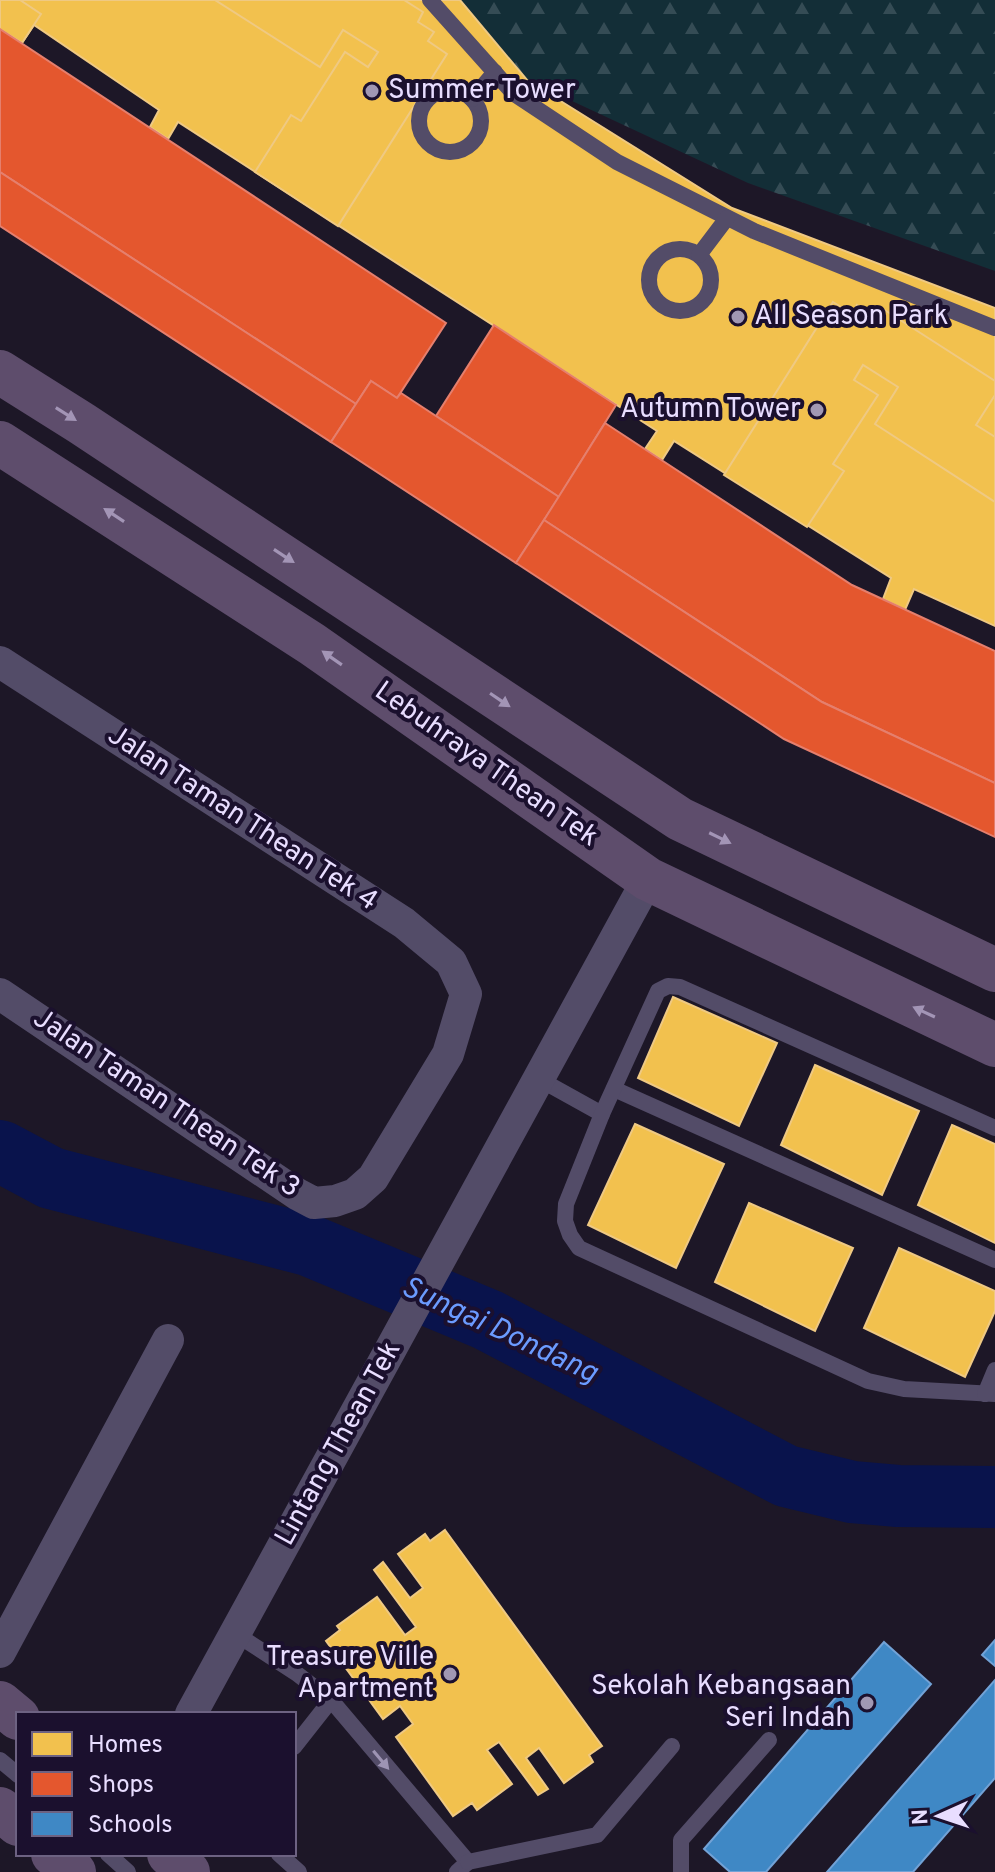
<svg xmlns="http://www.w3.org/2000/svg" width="995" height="1872" font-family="Overpass,sans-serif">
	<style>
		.forest { fill: url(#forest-firs) }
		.homes { fill: #f2c14e; stroke: #efc983; stroke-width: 2 }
		.shops { fill: #e4572e; stroke: #e57f6d; stroke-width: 2 }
		.schools { fill: #3f88c5; stroke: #72a2d6; stroke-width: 2 }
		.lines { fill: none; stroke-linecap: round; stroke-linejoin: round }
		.river { stroke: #09134c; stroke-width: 62 }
		.service { stroke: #534c68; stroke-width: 16 }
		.minor { stroke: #534c68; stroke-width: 32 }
		.primary { stroke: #5e4d6c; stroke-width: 44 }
		.oneway { fill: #a395b6 }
		.oneway2 { fill: #9e94b4 }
		.poi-dot { fill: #a198b3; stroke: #1b102e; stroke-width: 3 }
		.labels { text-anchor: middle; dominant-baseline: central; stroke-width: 8; stroke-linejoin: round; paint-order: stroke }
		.poi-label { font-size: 28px; fill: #e8ddff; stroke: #1b102e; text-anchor: end }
		.street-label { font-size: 28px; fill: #e8ddff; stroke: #1b102e }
		.water-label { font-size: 30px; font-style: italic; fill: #6b9bff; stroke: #1b102e }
	</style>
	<defs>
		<pattern id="forest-firs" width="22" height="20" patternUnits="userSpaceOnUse" patternTransform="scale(2)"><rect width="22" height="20" fill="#132e37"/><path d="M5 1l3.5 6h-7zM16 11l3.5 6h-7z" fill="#354c55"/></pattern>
	</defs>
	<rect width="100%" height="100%" fill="#1d1727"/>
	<!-- forest -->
	<polygon class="forest" points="461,0 995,0 995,271 748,183 527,80"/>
	<!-- homes -->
	<g class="homes">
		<polygon points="0,0 460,0 527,80 732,208 995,308 995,626 914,589 905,610 883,599 891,578 674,441 662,460 645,449 657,431 178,122 168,139 150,127 159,110 34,25 22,43 0,29"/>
		<polygon points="0,0 20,0 41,14 22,43 0,29"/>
		<polygon points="215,0 404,0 423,12 418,22 434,32 428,41 447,54 338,226 255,172 291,115 301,121 345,52 368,67 378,52 343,30 320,67"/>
		<polygon points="833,302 852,314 857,305 874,316 880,307 995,381 995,395 976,425 995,437 995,502 875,424 898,387 863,365 854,380 878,395 833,464 844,471 807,527 724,475"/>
		<polygon points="673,997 777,1043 739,1126 638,1078"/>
		<polygon points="815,1065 919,1111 882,1195 781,1145"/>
		<polygon points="635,1124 724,1164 676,1268 588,1225"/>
		<polygon points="952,1125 995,1144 995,1243 918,1205"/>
		<polygon points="749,1203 853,1248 815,1331 715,1282"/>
		<polygon points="899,1248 995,1291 995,1311 965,1377 864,1328"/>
		<polygon points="445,1530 602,1746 589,1755 593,1762 564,1783 539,1748 526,1758 548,1789 538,1795 499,1742 487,1750 512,1784 477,1810 472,1803 453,1816 396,1737 413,1724 400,1706 383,1719 326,1641 340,1630 337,1626 377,1597 405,1635 416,1627 374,1570 383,1562 410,1598 423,1588 398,1554 425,1534 430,1541"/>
	</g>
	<!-- shops -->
	<g class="shops">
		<polygon points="0,29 446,323 397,398 371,381 356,404 0,172"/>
		<polygon points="0,172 356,404 331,442 0,226"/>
		<polygon points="494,325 616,405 559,497 436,416"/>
		<polygon points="371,381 397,398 401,393 559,497 516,563 331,442"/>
		<polygon points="605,423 852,585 995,651 995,783 822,702 544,520"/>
		<polygon points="544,520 822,702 995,783 995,837 784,739 516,563"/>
	</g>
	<!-- schools -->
	<g class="schools">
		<polygon points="995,1640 995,1666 982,1655"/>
		<polygon points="884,1642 931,1684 766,1872 730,1872 704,1849"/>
		<polygon points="995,1680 995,1778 913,1872 827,1872"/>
	</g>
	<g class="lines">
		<!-- river -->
		<polyline class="river" points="0,1151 51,1178 308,1245 488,1320 786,1476 852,1492 898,1496 995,1497"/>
		<!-- service -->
		<g class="service">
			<polyline points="430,0 513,93 617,162 754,231 995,328"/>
			<circle cx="450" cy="121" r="31"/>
			<polyline points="472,99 495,72"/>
			<circle cx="680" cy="280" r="31"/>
			<polyline points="699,255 727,218"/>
			<polyline points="539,1079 602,1114"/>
			<polyline points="614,1089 995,1260"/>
			<polyline points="995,1128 680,987 668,986 658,991 602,1114 566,1204 565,1221 570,1235 579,1248 868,1381 904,1389 995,1394"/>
			<polyline points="985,1394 995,1370"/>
			<polyline points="236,1634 296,1673 331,1700 468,1862 457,1872"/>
			<polyline points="294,1747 331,1700"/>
			<polyline points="0,1760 18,1775"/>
			<polyline points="108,1854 128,1872"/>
			<polyline points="279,1854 299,1872"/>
			<polyline points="468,1862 597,1835 672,1746"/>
			<polyline points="681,1872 681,1840 769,1740"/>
		</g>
		<!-- minor -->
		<g class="minor">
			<polyline points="0,662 404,923 451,962 466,994 448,1054 373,1178 355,1194 335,1201 314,1203 297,1194 0,994"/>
			<polyline points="0,1652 168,1340"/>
			<polyline points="191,1714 648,879"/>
		</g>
		<!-- primary -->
		<g class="primary">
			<polyline points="0,372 81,423 680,819 995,970"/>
			<polyline points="0,443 312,644 648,879 995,1045"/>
			<polyline points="0,1703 18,1718"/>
			<polyline points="0,1809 18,1824"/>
			<polyline points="53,1854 74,1872"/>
			<polyline points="169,1854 188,1872"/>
		</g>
	</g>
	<!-- one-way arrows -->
	<defs><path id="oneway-solid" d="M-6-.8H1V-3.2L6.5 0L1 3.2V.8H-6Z" transform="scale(2)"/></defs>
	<g class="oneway">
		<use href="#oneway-solid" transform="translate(66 414) rotate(32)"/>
		<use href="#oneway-solid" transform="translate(114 515) rotate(-147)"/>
		<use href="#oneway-solid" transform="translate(284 556) rotate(33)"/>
		<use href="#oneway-solid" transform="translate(332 658) rotate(-145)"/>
		<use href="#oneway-solid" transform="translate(500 700) rotate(34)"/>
		<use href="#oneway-solid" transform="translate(720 838) rotate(26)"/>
		<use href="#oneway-solid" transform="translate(924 1012) rotate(-155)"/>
	</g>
	<use class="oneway2" href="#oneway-solid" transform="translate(381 1760) rotate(50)"/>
	<!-- markers -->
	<g class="poi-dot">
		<circle cx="372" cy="91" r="8"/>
		<circle cx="738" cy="317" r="8"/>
		<circle cx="817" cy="410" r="8"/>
		<circle cx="450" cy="1674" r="8"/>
		<circle cx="867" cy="1703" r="8"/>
	</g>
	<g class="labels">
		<!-- poi labels -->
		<g class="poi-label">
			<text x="388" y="91" text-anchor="start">Summer Tower</text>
			<text x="754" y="317" text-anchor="start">All Season Park</text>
			<text x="801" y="410">Autumn Tower</text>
			<text x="434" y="1658">Treasure Ville<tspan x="434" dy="32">Apartment</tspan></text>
			<text x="851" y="1687">Sekolah Kebangsaan<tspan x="851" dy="32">Seri Indah</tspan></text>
		</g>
		<!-- street labels -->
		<g class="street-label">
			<text transform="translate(486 765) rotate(35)">Lebuhraya Thean Tek</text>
			<text transform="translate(242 819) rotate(33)">Jalan Taman Thean Tek 4</text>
			<text transform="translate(166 1104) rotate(34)">Jalan Taman Thean Tek 3</text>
			<text transform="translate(339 1444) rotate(-61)">Lintang Thean Tek</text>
		</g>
		<!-- water labels -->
		<g class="water-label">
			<text transform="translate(499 1331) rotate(25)">Sungai Dondang</text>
		</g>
	</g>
	<!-- legend -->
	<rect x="16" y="1712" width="280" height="144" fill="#1b102e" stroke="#6d6282" stroke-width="2"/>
	<rect x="32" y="1732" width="40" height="24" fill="#f2c14e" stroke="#6d6282" stroke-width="2"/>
	<text x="88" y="1752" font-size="24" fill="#e8ddff">Homes</text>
	<rect x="32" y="1772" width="40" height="24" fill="#e4572e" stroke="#6d6282" stroke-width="2"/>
	<text x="88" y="1792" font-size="24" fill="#e8ddff">Shops</text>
	<rect x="32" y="1812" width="40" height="24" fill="#3f88c5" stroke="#6d6282" stroke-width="2"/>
	<text x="88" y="1832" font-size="24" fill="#e8ddff">Schools</text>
	<!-- north arrow -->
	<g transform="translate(939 1816) rotate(267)" stroke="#1b102e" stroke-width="6" paint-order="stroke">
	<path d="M0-6L14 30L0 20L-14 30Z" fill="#e8ddff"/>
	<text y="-12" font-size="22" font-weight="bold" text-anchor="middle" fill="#e8ddff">N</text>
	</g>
</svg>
